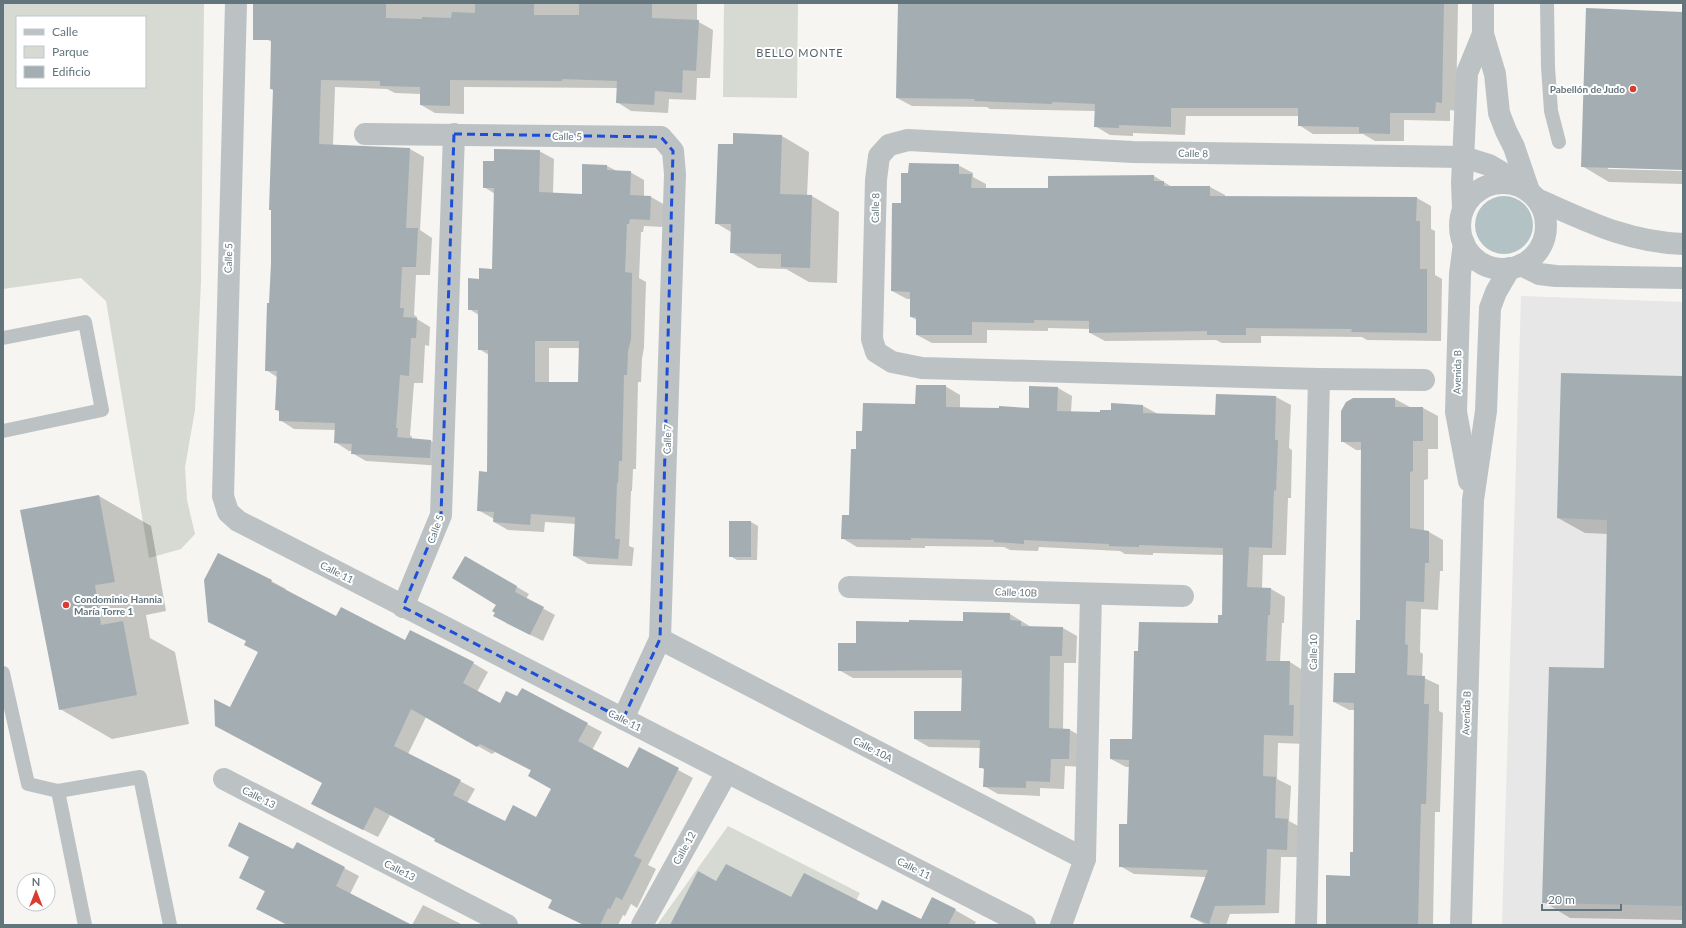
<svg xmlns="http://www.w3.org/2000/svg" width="1686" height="928" font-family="Lato,sans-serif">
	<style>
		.built { fill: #e6e7e6 }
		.green { fill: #d6dad2; fill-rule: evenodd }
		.water { fill: #b3c2c4 }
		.shadow { fill: #0003; fill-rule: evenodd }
		.building { fill: #a4aeb2; fill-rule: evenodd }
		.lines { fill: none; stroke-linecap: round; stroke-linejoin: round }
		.lane { stroke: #bcc2c4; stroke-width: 14 }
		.street { stroke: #bcc2c4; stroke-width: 22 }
		.marked { fill: none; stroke: #1d4ed8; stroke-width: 3; stroke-dasharray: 8 5; stroke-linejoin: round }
		.poi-dot { fill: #d83b30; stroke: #fff; stroke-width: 1.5 }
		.labels { text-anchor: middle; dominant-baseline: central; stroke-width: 4; stroke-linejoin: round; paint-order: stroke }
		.poi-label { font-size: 10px; font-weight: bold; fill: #62757c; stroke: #fff; text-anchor: end }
		.street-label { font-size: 10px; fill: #62757c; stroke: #fff }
		.neighbourhood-label { font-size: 11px; letter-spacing: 1px; fill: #546267; stroke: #fff }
	</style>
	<rect width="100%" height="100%" fill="#f6f5f2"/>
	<!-- built -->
	<polygon class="built" points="1521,296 1683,302 1683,925 1502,925"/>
	<!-- green -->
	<g class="green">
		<path d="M3 3H204L201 282 195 410 185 467 187 500 195 534 181 549 149 558 106 301 81 278 3 289ZM17 17H145V87H17Z"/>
		<polygon points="724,3 798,3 797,98 723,97"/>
		<polygon points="728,826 860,893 843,925 657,925"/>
	</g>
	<!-- water -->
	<circle class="water" cx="1504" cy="225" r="29"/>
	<!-- shadow -->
	<g class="shadow">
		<polygon points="269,3 697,3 697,21 713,30 710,78 697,78 696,100 669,99 668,113 631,111 617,102 617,88 464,87 464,114 435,113 421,105 421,94 395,93 387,89 335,87 333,146 410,149 424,157 420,230 432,238 430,275 416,275 414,315 417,317 417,319 430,327 429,346 425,345 423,383 414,383 410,435 412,437 412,439 431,441 445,449 444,466 366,461 352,453 352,451 349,451 335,442 336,430 294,429 280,420 280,412 276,410 277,377 266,370 272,263 274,91 271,89 272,42 268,40"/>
		<polygon points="899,3 1458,3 1456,111 1450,110 1450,121 1404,120 1404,141 1375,141 1363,134 1313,134 1299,125 1299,116 1186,116 1185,135 1133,133 1133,136 1110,135 1095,126 1096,111 990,109 987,107 912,106 897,98"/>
		<polygon points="1683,13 1683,169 1608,167 1608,169 1683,171 1683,184 1609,182 1582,166"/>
		<polygon points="782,136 809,152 807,196 812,196 839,212 837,283 809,282 786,269 758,268 731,252 731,232 716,223 734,145"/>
		<path d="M539 151 554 159 553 194 583 195 607 166 617 171 630 172 644 180V197H651L665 205 664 227 644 226 643 232H641L639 278 646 282 644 347 642 359 641 382H638L636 469H633L632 491H631L629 546 634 548 632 566 588 564 574 556 576 524 545 522 544 532 508 530 494 522V519L478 510 488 473 489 355 479 349V315L469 309 480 280 493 270 495 194 484 187 495 162ZM549 348H580L579 383H549Z"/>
		<polygon points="958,165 973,173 973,177 986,184 986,189 1049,189 1154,176 1172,187 1210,187 1225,195 1225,197 1417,198 1431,206 1431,229 1435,231 1435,275 1442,279 1441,341 1367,340 1362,337 1261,336 1261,343 1222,343 1216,340 1105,341 1090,333 1090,329 1048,328 1048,331 987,330 987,343 932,343 917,335 917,320 911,317 911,299 907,299 892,291 902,204"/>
		<polygon points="1683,377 1683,920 1570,918 1544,902 1605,669 1608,534 1585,533 1558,518"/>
		<polygon points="945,386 960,395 960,408 1029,409 1058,388 1072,396 1071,412 1101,414 1143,406 1158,414 1216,416 1217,395 1276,397 1291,405 1289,448 1292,450 1291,498 1288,498 1286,555 1263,555 1262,588 1271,589 1285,597 1284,623 1282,623 1280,662 1290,662 1304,671 1307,744 1278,743 1277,779 1291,786 1289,821 1302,828 1301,857 1281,857 1279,913 1230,914 1226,925 1206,925 1191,917 1206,877 1134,874 1120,866 1128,825 1130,767 1126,767 1111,759 1133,740 1139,652 1219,624 1223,616 1224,555 1153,553 1153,555 1125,554 1120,551 1039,547 1038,551 1010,550 1004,547 925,546 925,548 857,547 842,538 850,516 857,450 863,432 916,405"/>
		<polygon points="1353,399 1395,399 1410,407 1423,408 1438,416 1438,449 1428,449 1428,479 1424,480 1424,531 1429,532 1443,540 1443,571 1440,571 1438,610 1421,609 1420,652 1423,654 1422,677 1439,685 1439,711 1443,713 1440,812 1435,812 1433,925 1327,925 1351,877 1354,853 1355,710 1349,710 1334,702 1356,674 1361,621 1362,450 1356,450 1342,441"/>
		<polygon points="99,496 151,526 166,611 146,615 150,638 175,652 189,724 112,739 60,709 21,511"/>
		<polygon points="751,522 758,526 757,560 737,560 730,556"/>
		<polygon points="466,557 529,594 526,599 555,615 543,641 506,623 497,604"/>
		<path d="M271 581 286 589 285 590 337 618 473 663 488 672 477 692 501 704 587 724 602 732 592 750 628 769 639 749 693 778 648 865 656 869 637 908 631 904 625 916 623 915 618 925H584L564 915 553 900 450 849 435 841 436 839 390 815 378 837 327 812 323 783 259 653 247 641 224 630ZM426 717 492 754 495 752 532 771 552 789 536 818 505 822 467 803 475 789 408 754Z"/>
		<polygon points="964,613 1010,614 1031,627 1063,628 1077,636 1076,663 1064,663 1063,730 1070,730 1084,738 1083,767 1065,766 1064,789 1040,788 1040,796 998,794 984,786 985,770 980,767 980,748 929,747 915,739 962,712 962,678 853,678 839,670 857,644 964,622"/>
		<polygon points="294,850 344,868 359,876 350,894 410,925 287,925 257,909 266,892 240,878"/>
		<polygon points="717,882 792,899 877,911 921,921 955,910 976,922 974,925 671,925"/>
		<polygon points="423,905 463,925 412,925"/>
	</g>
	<!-- building -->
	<g class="building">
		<polygon points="253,3 386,3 386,18 422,19 422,17 451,18 452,12 475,13 475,3 534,3 534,15 579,15 579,3 652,3 652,18 699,20 696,71 683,70 682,93 655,91 654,105 616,103 617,81 562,79 562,81 450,80 450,106 420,105 420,87 380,86 380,81 321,80 319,144 410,148 406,228 418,228 416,267 402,267 400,308 404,308 403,317 417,318 416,338 411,338 409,376 400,375 396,428 398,428 397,437 431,440 430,458 351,454 352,444 334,443 335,423 279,421 279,410 275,410 277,371 265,371 267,303 269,303 271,263 271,210 269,210 273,89 270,89 271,40 253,40"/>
		<polygon points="898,3 1444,3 1442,103 1436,102 1435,113 1390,113 1390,134 1359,133 1359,127 1298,126 1298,108 1171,108 1171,127 1119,125 1119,128 1094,127 1095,104 1052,102 1052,104 974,101 975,99 896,98"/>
		<polygon points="1586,8 1683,12 1683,170 1581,167"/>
		<polygon points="733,133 782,135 780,194 812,195 810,268 781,267 781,254 730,253 731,224 715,224 718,144 733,144"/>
		<path d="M494 149 540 150 539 192 582 194V164L607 165V170L631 171 630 195 651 196 650 220 630 219 629 224H627L625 272 632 273 631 339 628 351 627 375H624L622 461H619L618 483H617L615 539H620L618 559 573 556 575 517 531 514 530 525 493 522 494 512 477 511 479 471 487 472 488 350H478V310H468V278L479 279V268L492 269 494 188H483V161H494ZM535 341H579L578 382H535Z"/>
		<polygon points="909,163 959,164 959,174 972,174 971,188 1048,188 1048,176 1154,175 1154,181 1164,181 1164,186 1210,186 1210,196 1417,197 1416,221 1420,221 1420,269 1427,269 1427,333 1351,332 1352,329 1246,328 1246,335 1207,335 1207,331 1089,333 1089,321 1034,320 1034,323 972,322 972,335 916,335 916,317 910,317 910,292 891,291 892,203 901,203 901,173 908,173"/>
		<polygon points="1561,373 1683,376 1683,906 1542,903 1549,667 1604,668 1607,520 1557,518"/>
		<polygon points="916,385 946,385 946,407 999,408 999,406 1029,408 1029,386 1058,387 1057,411 1100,412 1100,410 1111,410 1111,403 1143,405 1143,413 1215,415 1216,394 1276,396 1275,440 1278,440 1276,491 1274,490 1272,548 1249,547 1247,587 1271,588 1270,615 1268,615 1266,661 1290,661 1289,705 1294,705 1293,736 1264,735 1263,776 1276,777 1275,818 1288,819 1287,850 1267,849 1265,905 1215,906 1209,924 1190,917 1208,870 1119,867 1119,824 1127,824 1129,760 1110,759 1110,739 1132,739 1134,651 1138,651 1139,622 1218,623 1218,615 1222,615 1223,548 1139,545 1139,547 1109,546 1109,544 1024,540 1024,544 994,542 994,540 911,538 911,540 841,539 842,515 849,515 851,449 856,449 856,431 862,431 863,403 915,404"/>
		<polygon points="1353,398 1395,398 1395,407 1423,407 1423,441 1413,441 1413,471 1410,472 1410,528 1429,531 1429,563 1425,563 1424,602 1406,601 1405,644 1408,645 1407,675 1425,676 1424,704 1429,704 1426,804 1421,804 1418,925 1326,925 1326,875 1350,876 1350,852 1353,852 1354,703 1333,702 1334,673 1355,673 1356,620 1360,620 1361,442 1341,442 1341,411 1346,402"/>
		<polygon points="99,495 115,582 95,585 101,625 123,621 137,695 59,710 20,510"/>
		<rect x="729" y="521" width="22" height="36"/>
		<path d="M218 553 272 580 271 582 336 616 341 607 405 640 410 630 474 662 463 683 500 703 506 691 517 696 522 688 588 723 578 741 628 768 639 747 679 768 634 856 642 860 622 900 616 897 610 909 608 908 600 925H584L548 908 552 900 434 841 435 839 375 807 363 830 311 804 322 783 215 726 214 699 230 707 258 652 244 645 246 641 208 622 204 580ZM411 709 477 747 480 744 531 770 528 776 551 789 536 817 513 805 505 821 453 795 461 780 394 746Z"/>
		<polygon points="465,556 517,586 515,592 544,607 530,635 493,616 495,613 492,611 496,605 452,578"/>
		<polygon points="963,612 1010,613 1010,620 1021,621 1021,626 1063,627 1062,656 1050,656 1049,728 1070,729 1069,759 1051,759 1050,782 1026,781 1026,788 983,787 984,768 979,768 980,740 914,739 914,711 961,711 962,670 838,671 838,643 856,643 856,621 909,622 909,620 963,621"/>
		<polygon points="239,822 293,849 297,842 345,867 336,886 412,925 288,925 256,909 265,891 239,878 249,857 228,846"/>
		<polygon points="726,864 791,897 804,873 877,910 882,900 921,919 932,897 956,909 948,925 670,925 698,871 716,881"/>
	</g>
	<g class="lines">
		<!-- lane -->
		<g class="lane">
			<polyline points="1547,3 1548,67 1551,111 1559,142"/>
			<polyline points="3,338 85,322 102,410 3,431"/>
			<polyline points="3,673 28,784 58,791 85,925"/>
			<polyline points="58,791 140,777 170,925"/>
		</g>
		<!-- street -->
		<g class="street">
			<polyline points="236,3 223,496 228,512 238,521 1025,925"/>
			<polyline points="1483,3 1483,34 1495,74 1499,113 1506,131 1514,147 1529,191"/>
			<polyline points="365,134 661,137 673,151 675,174 660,639 623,719"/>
			<circle cx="1503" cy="226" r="43"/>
			<path d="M1537 199C1587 221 1627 242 1683 244"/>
			<polyline points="1463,210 1462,183 1467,73 1483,34"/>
			<polyline points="1464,243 1460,274 1456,412 1469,481"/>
			<polyline points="1521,265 1539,274 1556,276 1683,278"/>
			<polyline points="1424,380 1319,379 922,368 892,362 876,352 872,339 876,180 879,156 889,145 908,140 1133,152 1463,157 1489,165 1501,172 1508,183"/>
			<polyline points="849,587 1183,596"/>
			<polyline points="403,607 441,515 454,134"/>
			<polyline points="660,639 1085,859"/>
			<polyline points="224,779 507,925"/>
			<polyline points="642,925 727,772"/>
			<polyline points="1061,925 1085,859 1091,594"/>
			<polyline points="1306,925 1319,379"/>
			<polyline points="1461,925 1473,500 1486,411 1490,308 1496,292 1510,268"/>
		</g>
	</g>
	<!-- marked area -->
	<path class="marked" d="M454 134 661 137 673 151 660 639 623 719 403 607 441 515Z"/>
	<!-- markers -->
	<g class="poi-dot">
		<circle cx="1633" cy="89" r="4"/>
		<circle cx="66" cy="605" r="4"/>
	</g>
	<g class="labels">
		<!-- poi labels -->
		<g class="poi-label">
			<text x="1625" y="89">Pabellón de Judo</text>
			<text x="74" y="599" text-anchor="start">Condominio Hannia<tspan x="74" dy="12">María Torre 1</tspan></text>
		</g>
		<!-- street labels -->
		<g class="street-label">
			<text transform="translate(567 136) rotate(1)">Calle 5</text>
			<text transform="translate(1193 153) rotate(1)">Calle 8</text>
			<text transform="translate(875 208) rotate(-89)">Calle 8</text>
			<text transform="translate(228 258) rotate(-88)">Calle 5</text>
			<text transform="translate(1457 372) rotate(-89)">Avenida B</text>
			<text transform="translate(667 439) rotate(-88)">Calle 7</text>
			<text transform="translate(435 529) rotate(-70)">Calle 5</text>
			<text transform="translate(337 572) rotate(27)">Calle 11</text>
			<text transform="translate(1016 592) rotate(2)">Calle 10B</text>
			<text transform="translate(1313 652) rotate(-89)">Calle 10</text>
			<text transform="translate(1466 713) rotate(-88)">Avenida B</text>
			<text transform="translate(625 720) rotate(27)">Calle 11</text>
			<text transform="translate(873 749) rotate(27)">Calle 10A</text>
			<text transform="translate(259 797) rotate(27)">Calle 13</text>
			<text transform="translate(684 848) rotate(-61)">Calle 12</text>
			<text transform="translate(914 868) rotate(27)">Calle 11</text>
			<text transform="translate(400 870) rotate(27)">Calle13</text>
		</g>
		<!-- neighbourhood labels -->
		<g class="neighbourhood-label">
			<text x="800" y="52">BELLO MONTE</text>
		</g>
	</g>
	<!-- border -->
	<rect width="1686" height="928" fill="none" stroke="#62757c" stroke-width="8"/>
	<!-- legend -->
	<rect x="16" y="16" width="130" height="72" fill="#ffffff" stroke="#c0c8cb"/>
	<rect x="24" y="29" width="20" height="6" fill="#bcc2c4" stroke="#c0c8cb"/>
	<text x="52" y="36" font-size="12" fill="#62757c">Calle</text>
	<rect x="24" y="46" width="20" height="12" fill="#d6dad2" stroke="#c0c8cb"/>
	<text x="52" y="56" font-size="12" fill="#62757c">Parque</text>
	<rect x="24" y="66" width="20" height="12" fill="#a4aeb2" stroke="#c0c8cb"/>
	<text x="52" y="76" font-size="12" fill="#62757c">Edificio</text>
	<!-- north arrow -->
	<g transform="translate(36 892)"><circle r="19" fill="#ffffff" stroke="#c0c8cb"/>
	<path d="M0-3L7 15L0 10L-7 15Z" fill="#d83b30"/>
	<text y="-6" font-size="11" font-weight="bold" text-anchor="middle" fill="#62757c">N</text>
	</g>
	<!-- scale -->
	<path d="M1542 904v6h79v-6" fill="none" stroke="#62757c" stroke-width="2"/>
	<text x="1548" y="904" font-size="12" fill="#62757c" stroke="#ffffff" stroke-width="3" paint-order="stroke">20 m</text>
</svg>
